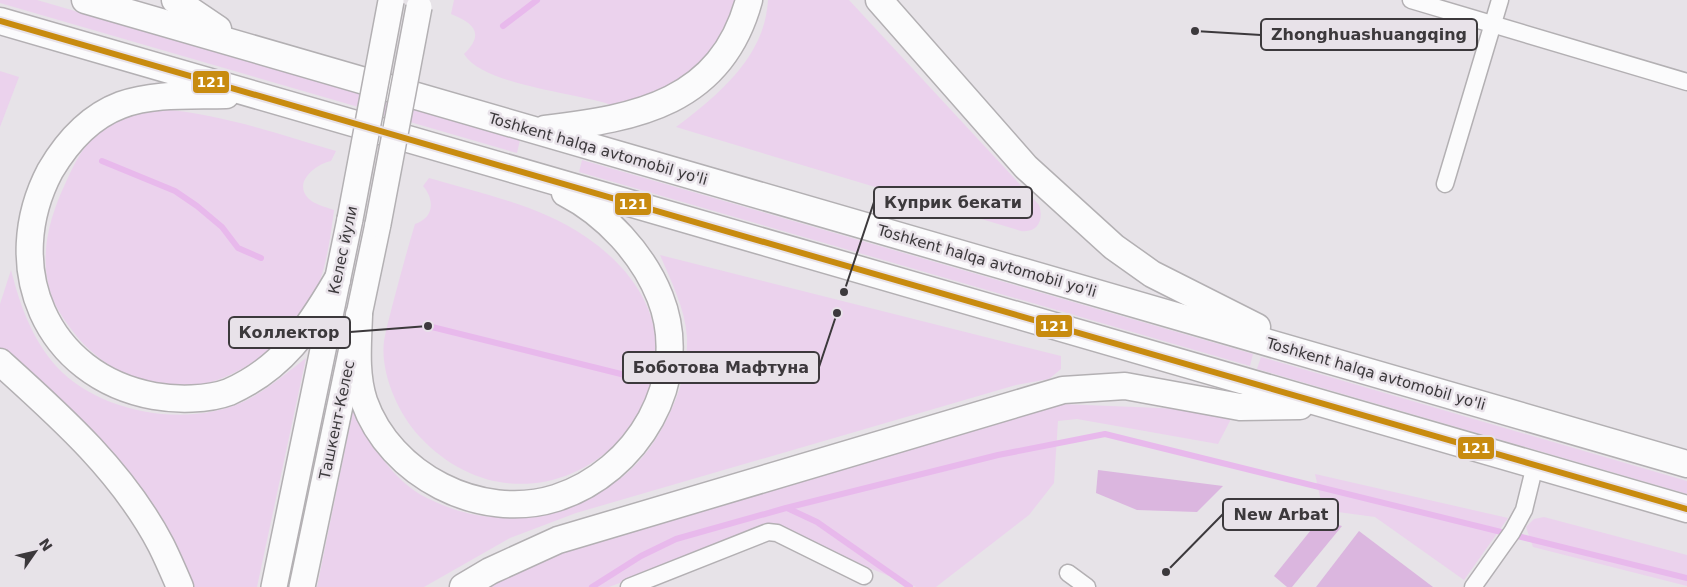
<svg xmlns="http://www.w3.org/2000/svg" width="1687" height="587" font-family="'DejaVu Sans',sans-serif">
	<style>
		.green { fill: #ebd2ed }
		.forest { fill: #dbb6df }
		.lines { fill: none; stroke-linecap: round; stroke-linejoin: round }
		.stream { stroke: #e8b9ec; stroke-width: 6 }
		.minor-casing { stroke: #b3b0b3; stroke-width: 19 }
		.primary-casing { stroke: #b3b0b3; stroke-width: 28 }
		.trunk-casing { stroke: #b3b0b3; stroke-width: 29 }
		.minor { stroke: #fbfbfc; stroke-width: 16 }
		.primary { stroke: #fbfbfc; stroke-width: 25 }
		.trunk { stroke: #fbfbfc; stroke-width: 26 }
		.primary-bridge-casing { stroke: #b3b0b3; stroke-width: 28; stroke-linecap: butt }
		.primary-bridge { stroke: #fbfbfc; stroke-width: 25 }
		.bus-1-casing { stroke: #e8e2e9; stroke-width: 10 }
		.bus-1 { stroke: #c88b0f; stroke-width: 6 }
		.labels { text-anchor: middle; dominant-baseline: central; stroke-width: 5; stroke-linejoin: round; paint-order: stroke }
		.street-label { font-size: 15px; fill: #3c393c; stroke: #e8e2e9 }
		.leader { fill: none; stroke: #3c393c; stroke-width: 2 }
		.callout-dot { fill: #3c393c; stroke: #e8e2e9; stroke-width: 2 }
		.callout { fill: #e8e2e9; stroke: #3c393c; stroke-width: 2 }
		.callout-label { font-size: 16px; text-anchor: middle; font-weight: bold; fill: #3c393c }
		.line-badge { stroke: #e8e2e9; stroke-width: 2 }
		.badge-label { font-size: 14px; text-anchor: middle; font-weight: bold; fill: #fff }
	</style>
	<rect width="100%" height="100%" fill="#e7e3e8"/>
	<!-- green -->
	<g class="green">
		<polygon points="0,0 37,0 520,140 517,153 0,3"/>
		<path d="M454 0H738L719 45 688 78 618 107C581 93 483 86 464 54 485 34 474 23 451 14Z"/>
		<path d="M768 0H849L1039 205C1044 220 1038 233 1021 231L676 127C718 95 765 57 768 0Z"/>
		<polygon points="0,71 19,77 0,127"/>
		<path d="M161 109C221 114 279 134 336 151L331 161C316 164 293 182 308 198 315 205 326 207 334 210 329 249 323 291 298 324 274 354 218 389 178 388 140 387 104 367 79 339 68 325 55 309 50 291 39 253 50 216 66 182 88 133 107 115 161 109Z"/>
		<polygon points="582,160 1253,354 1250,366 579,172"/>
		<path d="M429 178C483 194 539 205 586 237 769 362 554 581 419 436 398 413 380 373 384 341 386 328 390 316 393 303 400 277 407 250 415 224 434 218 435 200 423 186Z"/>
		<path d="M660 255 1061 356V369L1049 379 1016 385 576 513 510 538 424 587H317L353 410C372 444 391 480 427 498 473 521 511 522 559 508 612 492 643 468 668 417 680 393 688 365 687 337 685 308 671 281 660 255Z"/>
		<path d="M11 270C20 305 32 339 56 366 100 414 189 429 247 400 268 389 287 373 306 358L257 587H193L0 351V304Z"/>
		<polygon points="1261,357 1687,481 1687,494 1257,369"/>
		<polygon points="1061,404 1184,409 1231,419 1218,444 1077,419 1058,421 1054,483 1029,515 936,587 916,587 769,527 609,587 481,587 522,565 637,527"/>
		<polygon points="1315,474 1508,518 1464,580 1375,517 1323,510"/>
		<polygon points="1544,517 1687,555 1687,586 1533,547 1526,527 1534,519"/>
	</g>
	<!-- forest -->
	<g class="forest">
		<polygon points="1098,470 1223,486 1197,512 1137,510 1096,493"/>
		<polygon points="1319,520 1342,526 1292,587 1287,587 1274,576"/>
		<polygon points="1359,531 1433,587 1316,587"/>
	</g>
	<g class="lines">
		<!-- stream -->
		<g class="stream">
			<polyline points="503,26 537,0"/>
			<polyline points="102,161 175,191 197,206 222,227 238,248 261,258"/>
			<polyline points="428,326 629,376"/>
			<polyline points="787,508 817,522 910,587"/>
			<polyline points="592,587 641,556 676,539 786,508 998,455 1105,434 1687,578"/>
		</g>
		<!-- minor casing -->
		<g class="minor-casing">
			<g id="minor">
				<polyline points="1411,0 1687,82"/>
				<polyline points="1445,184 1500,0"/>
				<polyline points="1068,573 1087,587"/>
				<polyline points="629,587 768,532 777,533 864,576"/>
				<polyline points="1473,587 1512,532 1524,510 1535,465"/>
			</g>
		</g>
		<!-- primary casing -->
		<g class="primary-casing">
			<g id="primary">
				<polyline points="274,587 350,219"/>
				<polyline points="302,587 378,224"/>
			</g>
		</g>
		<!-- trunk casing -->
		<g class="trunk-casing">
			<g id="trunk">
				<polyline points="85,0 1687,464"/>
				<polyline points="175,0 218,29"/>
				<polyline points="879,0 1026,167 1114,247 1152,274 1257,327"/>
				<polyline points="0,21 1687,509"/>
				<path d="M226 95C191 96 154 93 121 105 89 117 67 142 50 171 0 266 45 376 154 396 176 400 208 400 229 392 283 368 308 329 337 280"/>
				<path d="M545 129C637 118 721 103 749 0"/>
				<path d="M359 315C358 344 355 374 364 401 390 475 480 522 556 498 637 472 693 380 660 297 643 254 606 214 565 193"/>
				<path d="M0 362C60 416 123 472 161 545 168 559 174 573 180 587"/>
				<polyline points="463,587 490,571 558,540 1063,390 1125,386 1240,407 1300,406"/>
			</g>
		</g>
		<!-- minor -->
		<use href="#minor" class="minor"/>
		<!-- primary -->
		<use href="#primary" class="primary"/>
		<!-- trunk -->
		<use href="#trunk" class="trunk"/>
		<!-- primary-bridge casing -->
		<g class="primary-bridge-casing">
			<g id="primary-bridge">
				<polyline points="350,219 391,1"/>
				<polyline points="378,224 419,7"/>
			</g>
		</g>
		<!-- primary-bridge -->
		<use href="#primary-bridge" class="primary-bridge"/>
		<!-- bus-1 casing -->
		<g class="bus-1-casing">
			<polyline id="bus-1" points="0,21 1687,509"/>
		</g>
		<!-- bus-1 -->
		<use href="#bus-1" class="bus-1"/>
	</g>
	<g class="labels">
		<!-- street labels -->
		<g class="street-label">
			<text transform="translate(598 149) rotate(16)">Toshkent halqa avtomobil yo'li</text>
			<text transform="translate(343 250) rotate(-78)">Келес йули</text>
			<text transform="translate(987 261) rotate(16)">Toshkent halqa avtomobil yo'li</text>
			<text transform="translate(1376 374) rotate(16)">Toshkent halqa avtomobil yo'li</text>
			<text transform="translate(337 420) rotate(-78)">Ташкент-Келес</text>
		</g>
	</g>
	<!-- callouts -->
	<path class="leader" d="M1195 31L1261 35M844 292L874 202M428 326L350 332M837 313L819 367M1166 572L1223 514"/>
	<g class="callout-dot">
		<circle cx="1195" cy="31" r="5"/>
		<circle cx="844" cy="292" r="5"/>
		<circle cx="428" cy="326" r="5"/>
		<circle cx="837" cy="313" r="5"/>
		<circle cx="1166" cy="572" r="5"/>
	</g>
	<g class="callout">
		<rect x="1261" y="19" width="216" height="31" rx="5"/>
		<rect x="874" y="187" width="158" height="31" rx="5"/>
		<rect x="229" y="317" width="121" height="31" rx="5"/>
		<rect x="623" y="352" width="196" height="31" rx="5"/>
		<rect x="1223" y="499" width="115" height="31" rx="5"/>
	</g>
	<g class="callout-label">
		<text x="1369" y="40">Zhonghuashuangqing</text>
		<text x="953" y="208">Куприк бекати</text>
		<text x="289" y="338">Коллектор</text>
		<text x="721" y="373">Боботова Мафтуна</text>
		<text x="1281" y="520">New Arbat</text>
	</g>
	<g class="line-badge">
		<rect x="192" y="70" width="38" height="24" rx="5" fill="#c88b0f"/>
		<rect x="614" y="192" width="38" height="24" rx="5" fill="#c88b0f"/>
		<rect x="1035" y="314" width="38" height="24" rx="5" fill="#c88b0f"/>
		<rect x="1457" y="436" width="38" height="24" rx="5" fill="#c88b0f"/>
	</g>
	<g class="badge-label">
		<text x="211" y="87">121</text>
		<text x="633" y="209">121</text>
		<text x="1054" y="331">121</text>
		<text x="1476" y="453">121</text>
	</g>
	<!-- north arrow -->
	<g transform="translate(35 552) rotate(56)" stroke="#e8e2e9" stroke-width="4" paint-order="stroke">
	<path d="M0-4L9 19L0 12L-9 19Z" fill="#3c393c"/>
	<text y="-8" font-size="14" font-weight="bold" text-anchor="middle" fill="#3c393c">N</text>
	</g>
</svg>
